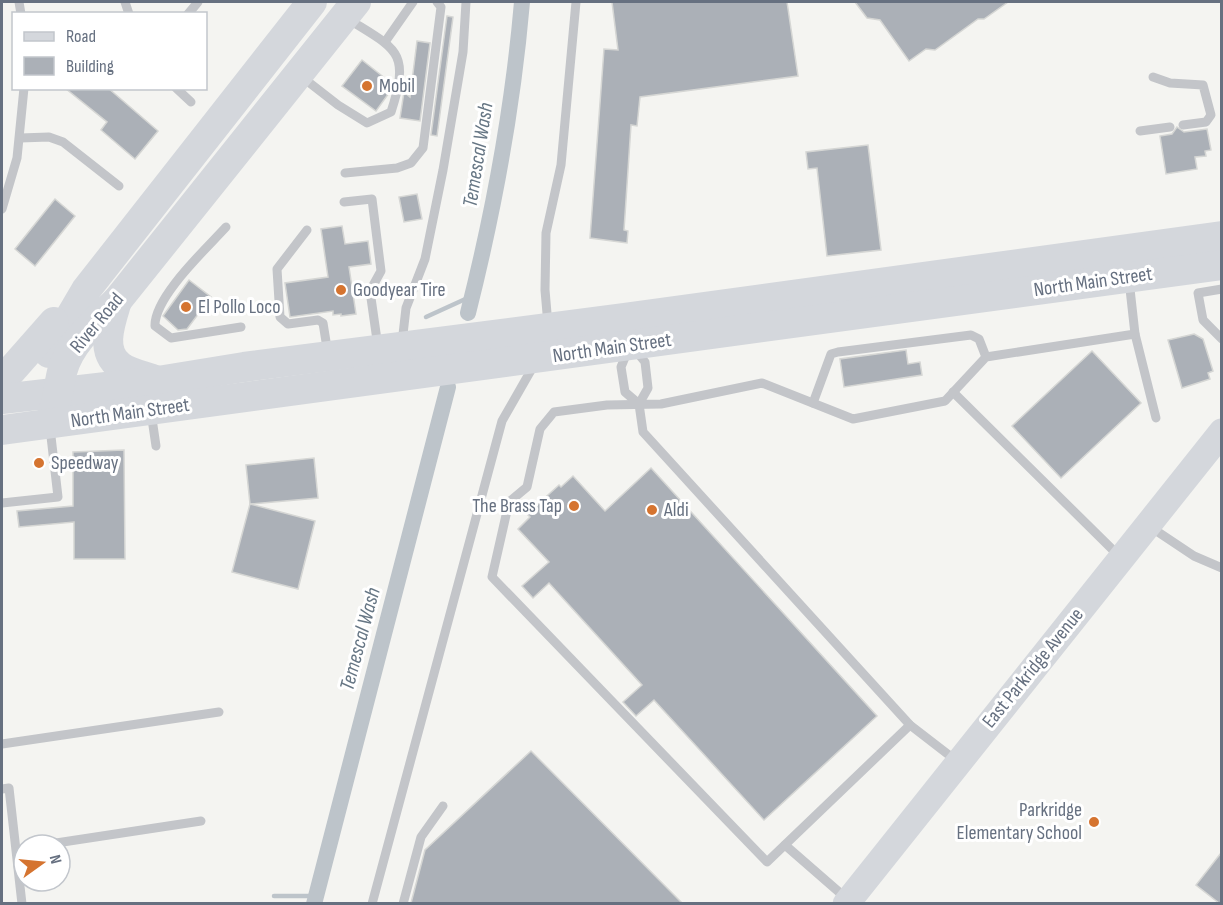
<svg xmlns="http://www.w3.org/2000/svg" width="1223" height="905" font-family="'Sofia Sans Condensed',sans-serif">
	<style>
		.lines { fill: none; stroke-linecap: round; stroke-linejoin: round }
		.stream { stroke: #bdc4ca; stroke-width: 4.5 }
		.canal { stroke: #bdc4ca; stroke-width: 16 }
		.building { fill: #abb0b7; stroke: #d5d6d4; stroke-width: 1.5 }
		.lane { stroke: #c3c5c9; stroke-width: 9 }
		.secondary { stroke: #d4d7dc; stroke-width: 27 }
		.primary { stroke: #d4d7dc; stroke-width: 30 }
		.poi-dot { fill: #d57430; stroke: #fff; stroke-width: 2 }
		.labels { text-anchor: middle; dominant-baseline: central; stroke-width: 6; stroke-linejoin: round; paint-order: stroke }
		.poi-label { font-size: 20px; fill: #667080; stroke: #fff; text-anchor: start }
		.street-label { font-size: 20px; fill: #667080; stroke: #fff }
		.water-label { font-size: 21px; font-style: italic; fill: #667684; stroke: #fff }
	</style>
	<rect width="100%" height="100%" fill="#f4f4f1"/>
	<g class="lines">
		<!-- stream -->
		<g class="stream">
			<polyline points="426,317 472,296"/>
			<polyline points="274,896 316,896"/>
		</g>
		<!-- canal -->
		<g class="canal">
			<path d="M468 313C494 210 513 107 522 2"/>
			<polyline points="314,904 448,387"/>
		</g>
	</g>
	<!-- building -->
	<g class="building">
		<polygon points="612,2 787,2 798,76 640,97 637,126 631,125 624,230 628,231 627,243 590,238 604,49 618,50"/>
		<polygon points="855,2 1008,2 984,19 978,19 935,50 926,49 909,61 880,20 867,18"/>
		<polygon points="447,16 453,17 437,136 431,135"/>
		<polygon points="417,41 430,43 420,121 400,118 404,92 410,97"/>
		<polygon points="362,60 391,83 389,93 376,111 342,86"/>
		<polygon points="65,88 108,88 158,131 135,159 101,130 107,122"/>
		<polygon points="1177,127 1184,132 1207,129 1211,150 1205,151 1206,156 1195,157 1197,169 1166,174 1160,136 1172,134"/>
		<polygon points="868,145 881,250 827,256 817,168 808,169 806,152"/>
		<polygon points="417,194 422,219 404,222 399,197"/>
		<polygon points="55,199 75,216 35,266 15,249"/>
		<polygon points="342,226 345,244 368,241 371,264 349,267 356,314 341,316 341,314 333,315 333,311 290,317 285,283 328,277 321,229"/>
		<polygon points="189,280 211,297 187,329 178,330 163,316"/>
		<polygon points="1194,334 1203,339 1213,371 1208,373 1210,379 1182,388 1168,340"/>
		<polygon points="906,350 908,364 920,362 922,375 844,387 840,359"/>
		<polygon points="1092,351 1141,403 1061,478 1012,426"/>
		<polygon points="124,450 125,559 74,559 74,522 19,527 17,511 73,506 73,452"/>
		<polygon points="314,458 318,498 250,504 246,465"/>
		<polygon points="651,468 877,716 764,820 654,700 636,716 623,702 642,685 549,583 533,598 522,586 549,562 518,529 530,517 527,514 559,485 561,487 573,476 605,511"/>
		<polygon points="250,504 315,521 298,589 232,572"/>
		<polygon points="531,751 682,903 411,903 425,850"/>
		<polygon points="1221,853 1221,903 1219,903 1196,885"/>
	</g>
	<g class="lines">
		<!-- lane -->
		<g class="lane">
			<polyline points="19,2 21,14"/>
			<polyline points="125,2 129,14"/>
			<polyline points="188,14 198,2"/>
			<polyline points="385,42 413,2"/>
			<path d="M302 77 338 105 367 123 391 112C411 51 396 49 348 19"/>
			<polyline points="1153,77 1170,83 1203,85 1211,115 1206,122 1183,125"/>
			<polyline points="176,88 191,102"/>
			<polyline points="1140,131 1170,127"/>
			<polyline points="20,138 49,137 63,142 119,186"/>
			<polyline points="345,173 397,168 411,163 423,148 441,7 437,2"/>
			<polyline points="344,202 372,199 381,271 370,291 378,347"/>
			<polyline points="2,209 17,158 24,88"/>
			<path d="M226 227C206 249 154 297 155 326L171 338 241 327"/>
			<polyline points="307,230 277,269 280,317 288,324 318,320 323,323 328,354"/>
			<polyline points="1129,280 1135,334 1156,418"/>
			<polyline points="1222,289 1198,293 1203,320 1222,339"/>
			<polyline points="548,325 545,290 546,233 561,165 576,2"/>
			<polyline points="402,343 406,308 425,259 443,170 463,52 466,2"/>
			<polyline points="628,350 621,367 625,392 639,404"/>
			<polyline points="636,351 645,362 648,388 639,404 643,432 910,725 958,762"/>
			<polyline points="953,392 1119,556"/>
			<polyline points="813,403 831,354 838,352 971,335 979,339 986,357"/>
			<polyline points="151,412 156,446"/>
			<polyline points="2,503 58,497 50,428"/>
			<polyline points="1149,526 1194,556 1222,568"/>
			<polyline points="910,725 767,862 492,577 509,502 527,487 540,429 554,412 607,405 661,404 762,383 853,419 945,401 986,357 1135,334"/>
			<polyline points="2,744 219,712"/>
			<polyline points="2,789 9,788 22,904"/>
			<polyline points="43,845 201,821"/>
			<polyline points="785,845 847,899"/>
			<polyline points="372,904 502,421 534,365"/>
			<polyline points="403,904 421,837 443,806"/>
		</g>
		<!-- secondary -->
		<polyline class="secondary" points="846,904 1222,432"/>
		<!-- primary -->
		<g class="primary">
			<path d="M117 301C111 321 99 351 120 366 129 373 145 376 155 380"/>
			<polyline points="49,353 86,290 312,2"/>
			<polyline points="2,381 54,322"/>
			<polyline points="2,399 158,381 244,367 625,318 1222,236"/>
			<path d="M54 409C58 397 59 384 62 372 70 342 96 321 117 301L356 2"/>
			<polyline points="2,430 1222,265"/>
		</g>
	</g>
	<!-- markers -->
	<g class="poi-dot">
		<circle cx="367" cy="86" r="6"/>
		<circle cx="341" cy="290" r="6"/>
		<circle cx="186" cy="307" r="6"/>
		<circle cx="39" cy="463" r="6"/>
		<circle cx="574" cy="506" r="6"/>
		<circle cx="652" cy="510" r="6"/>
		<circle cx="1094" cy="822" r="6"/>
	</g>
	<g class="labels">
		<!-- poi labels -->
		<g class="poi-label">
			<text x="379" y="86">Mobil</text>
			<text x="353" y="290">Goodyear Tire</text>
			<text x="198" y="307">El Pollo Loco</text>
			<text x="51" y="463">Speedway</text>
			<text x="562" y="506" text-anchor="end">The Brass Tap</text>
			<text x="664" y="510">Aldi</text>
			<text x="1082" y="810" text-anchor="end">Parkridge<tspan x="1082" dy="23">Elementary School</tspan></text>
		</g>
		<!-- street labels -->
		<g class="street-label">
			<text transform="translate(1093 282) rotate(-8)">North Main Street</text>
			<text transform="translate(97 323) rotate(-50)">River Road</text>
			<text transform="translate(612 348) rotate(-8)">North Main Street</text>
			<text transform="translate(130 413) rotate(-8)">North Main Street</text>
			<text transform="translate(1033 668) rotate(-51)">East Parkridge Avenue</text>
		</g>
		<!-- water labels -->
		<g class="water-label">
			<text transform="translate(478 155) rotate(-81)">Temescal Wash</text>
			<text transform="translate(360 639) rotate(-75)">Temescal Wash</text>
		</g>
	</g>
	<!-- border -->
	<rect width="1223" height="905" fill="none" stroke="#667080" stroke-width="6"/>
	<!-- legend -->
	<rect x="12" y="12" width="195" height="78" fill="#ffffff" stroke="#c2c6cc" stroke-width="1.5"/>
	<rect x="24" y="32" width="30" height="9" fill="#d4d7dc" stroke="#c2c6cc" stroke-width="1.5"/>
	<text x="66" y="42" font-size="18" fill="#667080">Road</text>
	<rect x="24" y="57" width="30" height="18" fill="#abb0b7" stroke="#c2c6cc" stroke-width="1.5"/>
	<text x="66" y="72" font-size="18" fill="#667080">Building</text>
	<!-- north arrow -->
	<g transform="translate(42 863) rotate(75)"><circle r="28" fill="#ffffff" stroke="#c2c6cc" stroke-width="1.5"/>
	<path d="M0-4.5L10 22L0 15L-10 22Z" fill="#d57430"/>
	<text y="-9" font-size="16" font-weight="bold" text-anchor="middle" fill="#667080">N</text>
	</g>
</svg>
